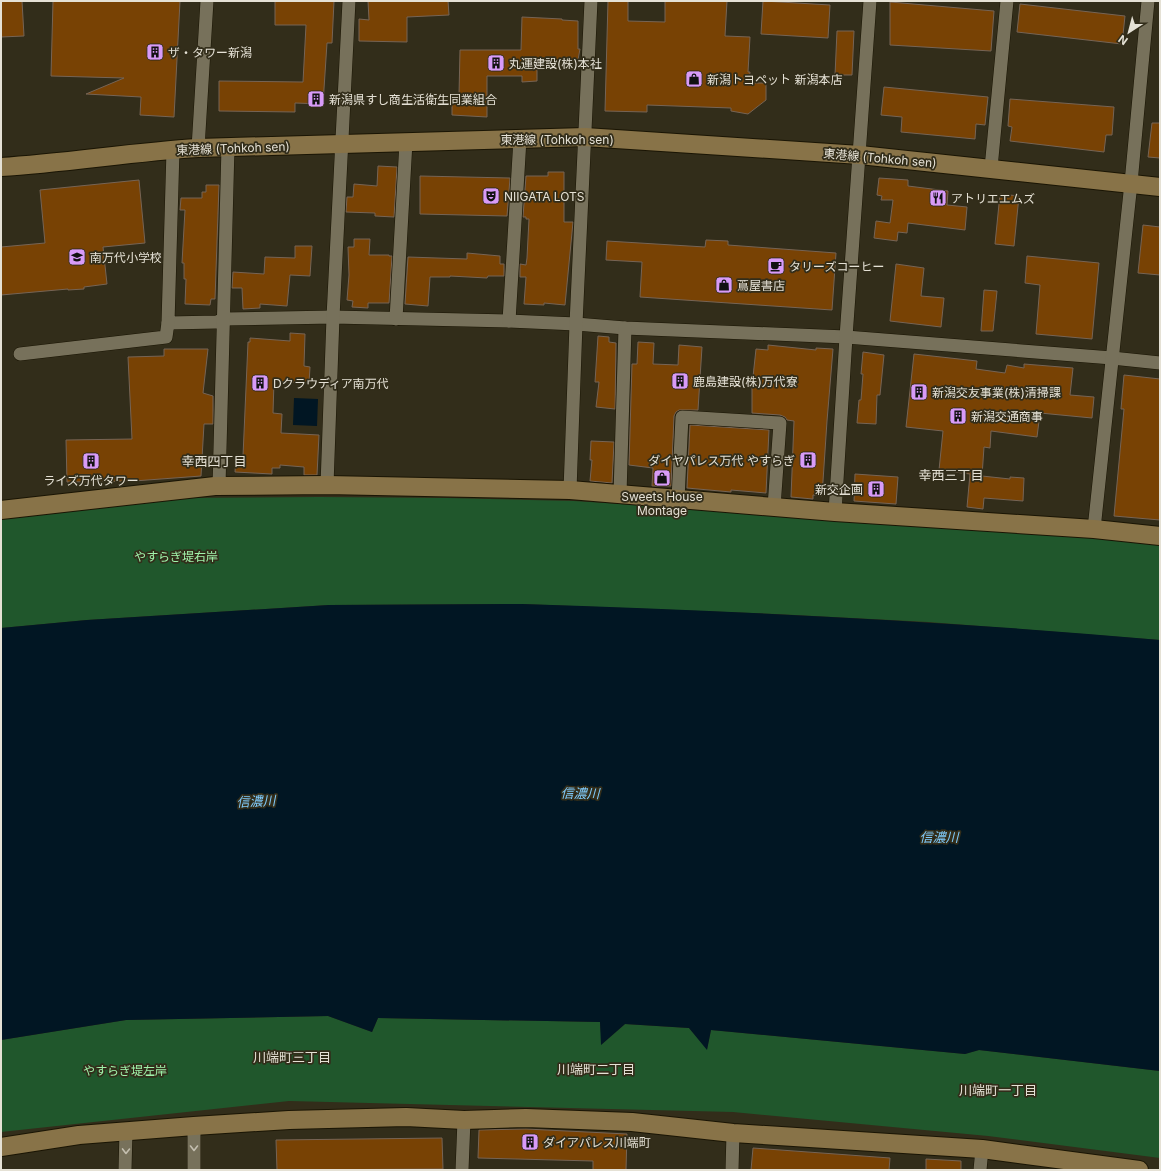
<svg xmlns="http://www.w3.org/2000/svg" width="1161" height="1171" font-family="Inter,'Noto Sans JP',sans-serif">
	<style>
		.green { fill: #20572c }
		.water { fill: #011623 }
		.building { fill: #784204; stroke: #766455 }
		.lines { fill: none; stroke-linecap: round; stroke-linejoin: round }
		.street-casing { stroke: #1a1504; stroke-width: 14 }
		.secondary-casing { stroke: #1a1504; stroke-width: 20 }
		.street { stroke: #77715b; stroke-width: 13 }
		.secondary { stroke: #887348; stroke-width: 18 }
		.oneway { stroke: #c4bfb0 }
		.labels { text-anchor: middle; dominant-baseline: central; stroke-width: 3.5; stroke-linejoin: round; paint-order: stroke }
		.poi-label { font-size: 12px; fill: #e5e1d5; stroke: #322d1a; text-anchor: start }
		.street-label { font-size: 12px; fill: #e5e1d5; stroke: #322d1a }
		.park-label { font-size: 12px; fill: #a0f4ab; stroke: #322d1a }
		.neighbourhood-label { font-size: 13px; fill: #e5e1d5; stroke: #322d1a }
		.water-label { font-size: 13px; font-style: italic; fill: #80ccfd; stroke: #322d1a }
	</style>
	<rect width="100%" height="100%" fill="#322d1a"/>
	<!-- green -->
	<g class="green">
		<polygon points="319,497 448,498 574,501 1160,538 1160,640 928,622 775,614 522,604 329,605 87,620 1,628 1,519 117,503 171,498"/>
		<polygon points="328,1016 372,1032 378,1018 600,1022 602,1044 625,1024 689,1028 707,1049 711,1030 965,1054 979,1050 1160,1071 1160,1158 988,1136 733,1112 289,1101 1,1132 1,1040 126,1020"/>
	</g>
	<!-- water -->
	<g class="water">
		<polygon points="294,398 318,399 317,426 293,425"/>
		<path d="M522 604C735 611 948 621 1160 640V1071L979 1050 965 1054 711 1030 707 1050 689 1028 625 1024 601 1045 600 1022 378 1018 372 1032 328 1016 126 1020 1 1040V628L87 620 329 605Z"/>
	</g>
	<!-- building -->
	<g class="building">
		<polygon points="1,1 22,1 24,36 1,37"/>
		<polygon points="53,1 180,1 174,117 140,115 141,97 86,94 124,78 51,76"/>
		<polygon points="275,1 334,1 332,43 327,43 323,104 295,103 295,112 219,111 219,81 303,82 306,25 275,25"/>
		<polygon points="368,1 448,1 449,15 407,17 407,42 359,41 359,19 369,20"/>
		<polygon points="608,1 628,1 628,21 665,22 665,1 727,1 725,36 750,37 748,72 750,72 749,83 766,83 766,100 748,114 731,111 731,108 647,105 647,112 605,111"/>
		<polygon points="763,1 830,5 828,38 761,34"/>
		<polygon points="890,2 994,11 991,51 890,45"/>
		<polygon points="1020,4 1125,16 1122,44 1017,32"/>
		<polygon points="522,17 562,19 562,20 578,21 578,49 580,49 577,65 537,59 537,81 522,82 522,76 487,76 487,117 452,115 452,95 459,95 460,50 521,50"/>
		<polygon points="837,31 854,31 852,75 835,75"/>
		<polygon points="884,87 988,97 985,125 976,124 975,139 901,132 902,117 881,115"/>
		<polygon points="1010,99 1114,107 1112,135 1106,135 1104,152 1010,141 1012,127 1008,126"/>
		<polygon points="1152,123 1160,123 1160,158 1148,157"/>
		<polygon points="378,166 397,167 394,217 375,216 375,213 346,212 347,197 353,197 354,184 377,186"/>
		<polygon points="548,172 564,172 564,222 573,222 565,305 544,303 544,305 524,304 526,277 520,277 520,264 526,265 527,258 529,219 526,219 526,217 523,217 526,176 548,176"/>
		<polygon points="420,176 510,178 507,216 420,214"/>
		<polygon points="879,178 908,180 908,186 948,191 947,205 967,207 965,230 908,223 907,233 898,232 897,241 874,238 876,221 890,223 893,200 881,200 882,196 877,195"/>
		<polygon points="139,180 145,243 103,247 107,284 84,287 84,289 68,290 68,289 1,295 1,247 45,243 40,190"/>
		<polygon points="206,185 219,185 215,299 211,299 210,305 185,304 186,279 184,279 184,263 182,263 185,210 180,210 181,198 202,198 202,192 206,192"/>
		<polygon points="1000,194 1019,196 1014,246 995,244"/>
		<polygon points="1143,225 1160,227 1160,275 1138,273"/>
		<polygon points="354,239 370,239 369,255 389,255 389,256 392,256 389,303 368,303 368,308 352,307 353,301 347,300 349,275 348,247 354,247"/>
		<polygon points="706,240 728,241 728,245 836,253 832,310 640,297 642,262 606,260 607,241 705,247"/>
		<polygon points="295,246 312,246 310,276 290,275 287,306 260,304 260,308 243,309 242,288 232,288 233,272 264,274 265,257 295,258"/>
		<polygon points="467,253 500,256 500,264 504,264 504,276 488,276 487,278 450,276 450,277 430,277 428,306 405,304 408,257 467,259"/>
		<polygon points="1027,256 1099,263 1092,339 1036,334 1040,285 1025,283"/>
		<polygon points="896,264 924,268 921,296 944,298 941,327 890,321"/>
		<polygon points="984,290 997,291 993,331 981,331"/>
		<polygon points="290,333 305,334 304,366 310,367 309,383 274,381 273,413 282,414 281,433 319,435 317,475 304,475 304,467 280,465 280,468 272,468 272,474 235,472 236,455 243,456 248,342 250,342 250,338 290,341"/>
		<polygon points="598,336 609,337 609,342 616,343 615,409 596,407 599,382 595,382"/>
		<polygon points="638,342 654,343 653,364 678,365 679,345 702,347 698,410 679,410 676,412 674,416 671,486 652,486 653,468 629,465 632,364 637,364"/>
		<polygon points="768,345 816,350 816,348 833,349 827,421 822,496 813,495 813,499 791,497 794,421 787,420 785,417 780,415 752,413 752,386 756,349 768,350"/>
		<polygon points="164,349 208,349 203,393 213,396 213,424 204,424 201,476 134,481 67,482 66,440 132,439 128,357 164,356"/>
		<polygon points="863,352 884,355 880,395 877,395 876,424 857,423 859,400 861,400 863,374 861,374"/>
		<polygon points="914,354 977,361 976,369 1005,373 1007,365 1024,368 1024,364 1073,368 1070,395 1094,397 1092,418 1040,413 1037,437 991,431 990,448 984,447 982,476 1010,479 1010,477 1024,478 1023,501 984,498 983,509 967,507 970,474 939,470 943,431 906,427"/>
		<polygon points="1124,375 1160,379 1160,520 1114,516 1124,409 1121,409"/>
		<polygon points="690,425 769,430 766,493 731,490 731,492 687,488"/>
		<polygon points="591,441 614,442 612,483 590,481 592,460 590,460"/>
		<polygon points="855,474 898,477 896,504 854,501"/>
		<polygon points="526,1129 627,1134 626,1170 593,1170 593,1161 478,1158 479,1130"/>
		<polygon points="442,1138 443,1169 277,1170 276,1140"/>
		<polygon points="753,1148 890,1158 889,1170 751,1170"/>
		<polygon points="926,1159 961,1161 961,1170 926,1170"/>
	</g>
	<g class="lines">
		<!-- street casing -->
		<g class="street-casing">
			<g id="street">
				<polyline points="198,148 207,1"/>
				<polyline points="173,150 168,323 217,322 224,319 333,317 509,321 576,324 625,328 846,337 1112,358 1160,363"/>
				<polyline points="991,168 1007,1"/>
				<polyline points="396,319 406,142"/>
				<polyline points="509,321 520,139"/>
				<polyline points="20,354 166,337 168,323"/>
				<polyline points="327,485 333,317 349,1"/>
				<polyline points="219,486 228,147"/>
				<polyline points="570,490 576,324 591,1"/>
				<polyline points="620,494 625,328"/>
				<polyline points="678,499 682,417 780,423 774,507"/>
				<polyline points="835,512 846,337 870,1"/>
				<polyline points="1094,529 1131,183 1148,1"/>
				<polyline points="125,1170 126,1131"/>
				<polyline points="194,1170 194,1126"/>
				<polyline points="462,1170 464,1120"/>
				<polyline points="732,1170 733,1133"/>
				<polyline points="980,1170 982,1149"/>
			</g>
		</g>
		<!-- secondary casing -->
		<g class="secondary-casing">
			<g id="secondary">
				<path d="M1 167C67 163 132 152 198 148L585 137 860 155 1160 187"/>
				<polyline points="1,510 215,486 327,485 570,490 835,512 1094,529 1160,536"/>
				<polyline points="1,1147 79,1135 194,1126 289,1120 406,1117 464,1120 526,1118 632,1122 733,1133 982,1149 1139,1170"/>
			</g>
		</g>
		<!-- street -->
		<use href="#street" class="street"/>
		<!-- secondary -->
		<use href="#secondary" class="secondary"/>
	</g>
	<!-- one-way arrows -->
	<defs><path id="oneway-chevron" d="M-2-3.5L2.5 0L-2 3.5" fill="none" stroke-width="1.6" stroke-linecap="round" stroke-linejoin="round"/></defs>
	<g class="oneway">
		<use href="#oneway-chevron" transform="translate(194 1148) rotate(90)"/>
		<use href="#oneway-chevron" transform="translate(126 1151) rotate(91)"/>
	</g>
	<!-- icons -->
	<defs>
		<g id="building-square" transform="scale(0.9)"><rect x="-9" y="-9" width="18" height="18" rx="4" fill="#d89bf8" stroke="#322d1a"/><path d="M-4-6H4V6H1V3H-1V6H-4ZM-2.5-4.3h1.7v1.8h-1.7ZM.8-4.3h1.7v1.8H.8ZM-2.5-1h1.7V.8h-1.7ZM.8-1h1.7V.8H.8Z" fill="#111"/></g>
		<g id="shop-square" transform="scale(0.9)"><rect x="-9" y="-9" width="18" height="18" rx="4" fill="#d89bf8" stroke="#322d1a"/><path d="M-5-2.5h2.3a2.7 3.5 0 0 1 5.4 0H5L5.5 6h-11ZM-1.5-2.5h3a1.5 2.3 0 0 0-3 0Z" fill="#111"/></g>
		<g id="theatre-square" transform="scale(0.9)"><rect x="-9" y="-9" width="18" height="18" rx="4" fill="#d89bf8" stroke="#322d1a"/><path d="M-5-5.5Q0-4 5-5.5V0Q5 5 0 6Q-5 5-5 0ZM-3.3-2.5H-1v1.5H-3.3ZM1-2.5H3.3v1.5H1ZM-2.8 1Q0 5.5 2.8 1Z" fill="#111"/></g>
		<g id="restaurant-square" transform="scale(0.9)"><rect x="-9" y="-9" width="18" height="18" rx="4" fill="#d89bf8" stroke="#322d1a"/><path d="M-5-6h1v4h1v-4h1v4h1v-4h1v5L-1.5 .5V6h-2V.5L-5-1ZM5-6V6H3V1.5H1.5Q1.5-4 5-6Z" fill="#111"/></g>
		<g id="school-square" transform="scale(0.9)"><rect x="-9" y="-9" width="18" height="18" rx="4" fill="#d89bf8" stroke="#322d1a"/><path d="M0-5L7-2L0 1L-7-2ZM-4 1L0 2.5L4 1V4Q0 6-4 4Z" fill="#111"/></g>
		<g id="cafe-square" transform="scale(0.9)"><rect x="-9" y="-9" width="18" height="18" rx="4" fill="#d89bf8" stroke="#322d1a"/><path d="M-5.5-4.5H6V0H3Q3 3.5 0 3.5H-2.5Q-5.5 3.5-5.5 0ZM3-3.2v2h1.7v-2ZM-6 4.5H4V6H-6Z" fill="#111"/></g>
	</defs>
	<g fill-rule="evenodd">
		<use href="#building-square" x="155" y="52"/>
		<use href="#building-square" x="496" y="63"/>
		<use href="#shop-square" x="694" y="79"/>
		<use href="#building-square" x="316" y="99"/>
		<use href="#theatre-square" x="491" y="196"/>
		<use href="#restaurant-square" x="938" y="198"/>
		<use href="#school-square" x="77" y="257"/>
		<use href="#cafe-square" x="776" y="266"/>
		<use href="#shop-square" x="724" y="285"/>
		<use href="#building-square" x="680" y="381"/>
		<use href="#building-square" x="260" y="383"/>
		<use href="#building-square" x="919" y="392"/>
		<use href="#building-square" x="958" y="416"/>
		<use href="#building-square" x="808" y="460"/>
		<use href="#building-square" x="91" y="461"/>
		<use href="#shop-square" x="662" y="478"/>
		<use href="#building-square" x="876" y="489"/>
		<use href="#building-square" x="530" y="1142"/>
	</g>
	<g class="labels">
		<!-- poi labels -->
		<g class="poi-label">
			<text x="168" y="52">ザ・タワー新潟</text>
			<text x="509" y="63">丸運建設(株)本社</text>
			<text x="707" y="79">新潟トヨペット 新潟本店</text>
			<text x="329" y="99">新潟県すし商生活衛生同業組合</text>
			<text x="504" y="196">NIIGATA LOTS</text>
			<text x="951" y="198">アトリエエムズ</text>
			<text x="90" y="257">南万代小学校</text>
			<text x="789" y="266">タリーズコーヒー</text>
			<text x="737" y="285">蔦屋書店</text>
			<text x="693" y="381">鹿島建設(株)万代寮</text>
			<text x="273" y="383">Dクラウディア南万代</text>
			<text x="932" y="392">新潟交友事業(株)清掃課</text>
			<text x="971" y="416">新潟交通商事</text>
			<text x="795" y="460" text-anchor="end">ダイヤパレス万代 やすらぎ</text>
			<text x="91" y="480" text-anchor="middle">ライズ万代タワー</text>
			<text x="863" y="489" text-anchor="end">新交企画</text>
			<text x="662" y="496" text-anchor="middle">Sweets House<tspan x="662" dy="14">Montage</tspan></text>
			<text x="543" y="1142">ダイアパレス川端町</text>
		</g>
		<!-- street labels -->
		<g class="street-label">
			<text x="557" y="139">東港線 (Tohkoh sen)</text>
			<text transform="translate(233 148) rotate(-2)">東港線 (Tohkoh sen)</text>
			<text transform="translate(880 158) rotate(5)">東港線 (Tohkoh sen)</text>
		</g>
		<!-- park labels -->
		<g class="park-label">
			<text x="176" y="556">やすらぎ堤右岸</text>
			<text x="125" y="1070">やすらぎ堤左岸</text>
		</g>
		<!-- neighbourhood labels -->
		<g class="neighbourhood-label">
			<text x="214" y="461">幸西四丁目</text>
			<text x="951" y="475">幸西三丁目</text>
			<text x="292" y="1057">川端町三丁目</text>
			<text x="596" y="1069">川端町二丁目</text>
			<text x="998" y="1090">川端町一丁目</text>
		</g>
		<!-- water labels -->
		<g class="water-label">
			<text transform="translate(580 793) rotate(1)">信濃川</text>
			<text transform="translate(256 801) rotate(-3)">信濃川</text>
			<text x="939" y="837">信濃川</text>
		</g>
	</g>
	<!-- border -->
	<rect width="1161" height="1171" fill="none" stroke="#e5e1d5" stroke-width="4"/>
	<!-- north arrow -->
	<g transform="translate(1129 32) rotate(216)" stroke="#322d1a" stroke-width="3" paint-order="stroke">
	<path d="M0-3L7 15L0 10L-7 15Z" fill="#e5e1d5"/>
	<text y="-6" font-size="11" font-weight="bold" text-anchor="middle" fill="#e5e1d5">N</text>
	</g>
</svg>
